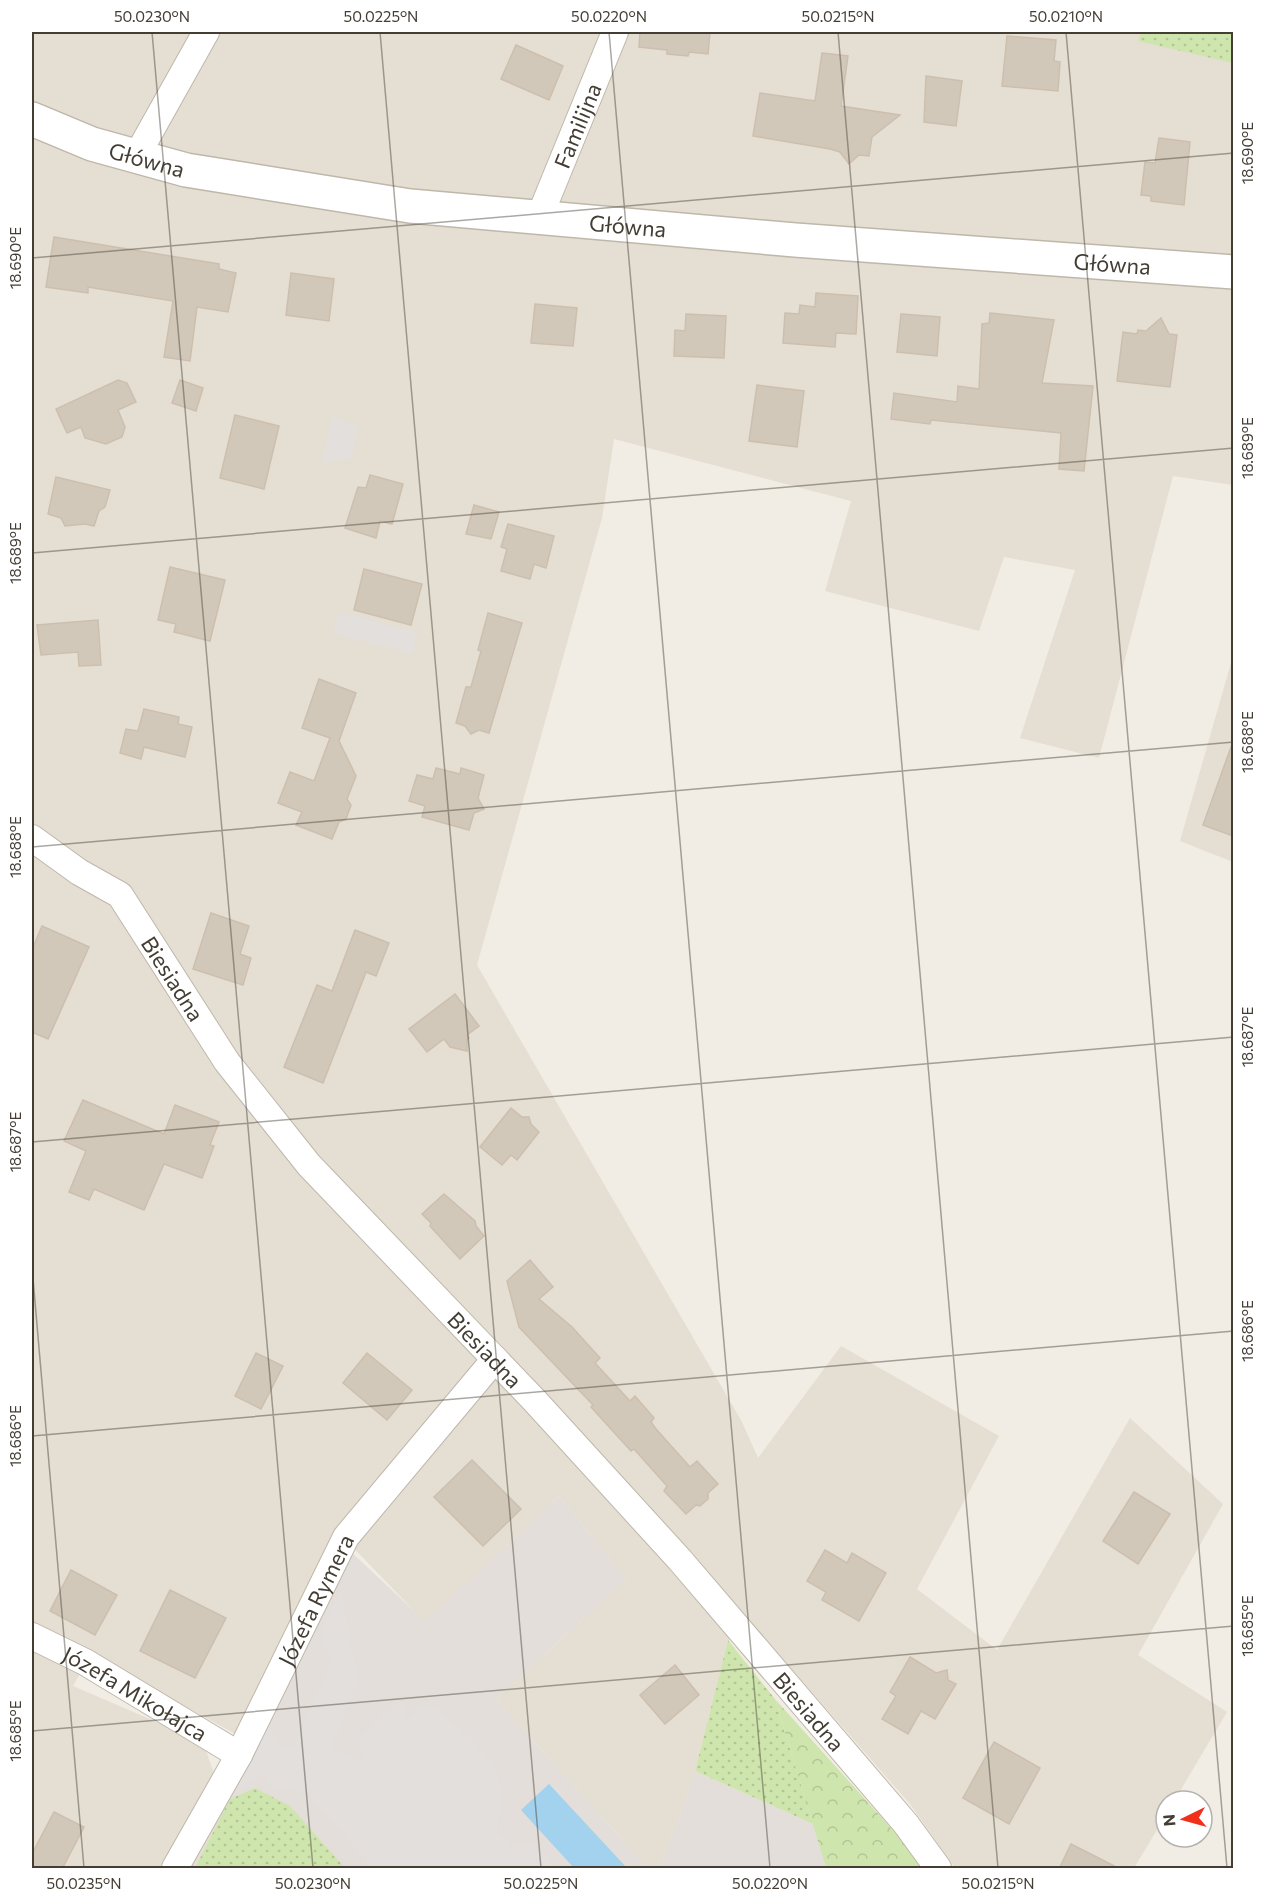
<svg xmlns="http://www.w3.org/2000/svg" width="1265" height="1900" font-family="Commissioner,sans-serif">
	<style>
		.residential { fill: #e5ded2 }
		.industrial { fill: #e3ded9 }
		.grass { fill: url(#grass-dots) }
		.forest { fill: url(#forest-crowns) }
		.parking { fill: #e2dfdc }
		.water { fill: #a2d2ed }
		.building { fill: #d2c8ba; stroke: #cdbfae; stroke-width: 1.5 }
		.lines { fill: none; stroke-linecap: round; stroke-linejoin: round }
		.minor-casing { stroke: #bfb7aa; stroke-width: 28 }
		.tertiary-casing { stroke: #bfb7aa; stroke-width: 36 }
		.minor { stroke: #fff; stroke-width: 26 }
		.tertiary { stroke: #fff; stroke-width: 33 }
		.ticks { fill: none; stroke: #433d34; stroke-width: 1.5; stroke-opacity: 0.45 }
		.labels { text-anchor: middle; dominant-baseline: central; stroke-width: 4.5; stroke-linejoin: round; paint-order: stroke }
		.street-label { font-size: 22px; fill: #433d34; stroke: #fff }
		.neatline { fill: none; stroke: #433d34; stroke-width: 2 }
		.ticks-label { font-size: 15px; text-anchor: middle; fill: #433d34 }
	</style>
	<defs>
		<pattern id="grass-dots" width="8" height="8" patternUnits="userSpaceOnUse" patternTransform="scale(1.5)"><rect width="8" height="8" fill="#cfe5ae"/><path d="M2 2h.1M6 6h.1" fill="none" stroke="#b3c596" stroke-width="1.8" stroke-linecap="round"/></pattern>
		<pattern id="forest-crowns" width="20" height="18" patternUnits="userSpaceOnUse" patternTransform="scale(1.5)"><rect width="20" height="18" fill="#cfe5ae"/><path d="M2 6a3 3 0 1 1 6 0M12 15a3 3 0 1 1 6 0" fill="none" stroke="#b3c596"/></pattern>
	</defs>
	<rect width="100%" height="100%" fill="#f1ede4"/>
	<!-- residential -->
	<g class="residential">
		<polygon points="32,32 1233,32 1233,485 1173,476 1099,758 1020,738 1075,570 1004,557 979,631 825,591 851,501 614,439 602,518 477,965 742,1422 758,1458 841,1346 999,1436 917,1589 997,1650 1130,1418 1223,1504 1138,1655 1227,1712 1174,1801 1166,1801 1166,1815 1134,1868 955,1868 910,1804 754,1626 728,1640 695,1771 660,1868 648,1868 496,1699 627,1579 559,1496 425,1622 337,1531 237,1735 91,1654 73,1686 203,1742 217,1782 230,1799 197,1868 32,1868"/>
		<polygon points="1233,656 1233,862 1180,841"/>
	</g>
	<!-- industrial -->
	<g class="industrial">
		<polygon points="559,1496 627,1579 496,1699 648,1868 197,1868 350,1551 425,1621"/>
		<polygon points="695,1771 813,1824 826,1868 660,1868"/>
	</g>
	<!-- grass -->
	<g class="grass">
		<polygon points="1141,32 1233,32 1233,63 1138,41"/>
		<polygon points="728,1640 775,1699 813,1824 695,1771"/>
		<polygon points="255,1788 290,1806 345,1868 195,1868 230,1799"/>
	</g>
	<!-- forest -->
	<polygon class="forest" points="775,1699 927,1868 826,1868"/>
	<!-- parking -->
	<g class="parking">
		<polygon points="332,416 358,426 352,458 322,463"/>
		<polygon points="339,612 418,633 412,654 333,633"/>
		<polygon points="341,1588 358,1680 332,1747 362,1764 359,1738 400,1699 407,1717 419,1708 437,1708 477,1745 496,1770 502,1798 497,1831 512,1845 532,1842 556,1868 373,1868 307,1793 268,1786 268,1774 251,1779 230,1799 269,1719 274,1738 281,1749 294,1746 331,1663 320,1633"/>
	</g>
	<!-- water -->
	<polygon class="water" points="549,1784 627,1868 574,1868 521,1810"/>
	<!-- building -->
	<g class="building">
		<polygon points="640,32 710,32 708,54 689,52 688,56 667,54 667,50 639,47"/>
		<polygon points="1007,36 1056,40 1054,61 1060,62 1058,91 1002,86"/>
		<polygon points="516,45 563,66 549,100 501,79"/>
		<polygon points="822,53 848,56 841,106 900,115 872,137 869,156 859,155 849,164 840,152 830,149 753,136 760,93 815,101"/>
		<polygon points="926,76 962,81 956,126 924,122"/>
		<polygon points="1159,138 1190,142 1184,205 1151,201 1151,196 1141,195 1145,162 1155,163"/>
		<polygon points="54,237 219,264 219,269 236,273 228,312 197,307 190,361 164,357 173,301 88,287 88,293 46,287"/>
		<polygon points="291,273 334,279 329,321 286,315"/>
		<polygon points="816,293 858,296 856,334 836,333 835,347 783,343 785,313 799,314 800,305 815,307"/>
		<polygon points="535,304 577,308 573,346 531,343"/>
		<polygon points="990,313 1054,320 1042,383 1093,386 1084,471 1059,469 1061,433 931,420 930,424 891,419 894,393 957,402 958,386 979,389 982,324 989,323"/>
		<polygon points="686,314 726,316 724,358 674,356 675,330 685,331"/>
		<polygon points="901,314 940,317 937,356 897,352"/>
		<polygon points="1161,318 1169,334 1177,335 1170,387 1117,381 1123,332 1137,334 1138,330 1146,331"/>
		<polygon points="118,380 127,383 136,402 118,410 125,427 122,437 106,444 85,438 81,427 67,433 56,409"/>
		<polygon points="180,380 203,388 196,411 172,403"/>
		<polygon points="757,385 804,391 797,447 749,441"/>
		<polygon points="235,415 279,426 264,489 220,478"/>
		<polygon points="370,475 403,484 392,524 380,521 376,538 345,528 358,487 366,488"/>
		<polygon points="56,477 110,490 105,507 99,511 94,526 85,524 65,526 61,518 48,514"/>
		<polygon points="474,505 499,512 491,539 466,534"/>
		<polygon points="508,524 554,536 546,568 534,564 530,579 501,571 507,549 501,547"/>
		<polygon points="170,567 225,580 210,641 174,632 176,624 158,620"/>
		<polygon points="364,569 422,584 411,625 354,610"/>
		<polygon points="488,613 522,623 489,733 479,730 471,734 465,726 456,723 466,687 471,687 481,651 478,650"/>
		<polygon points="98,620 101,665 79,666 78,652 41,655 37,625"/>
		<polygon points="319,679 356,693 339,741 356,776 347,799 351,805 346,819 339,822 332,839 296,825 302,812 278,803 290,772 314,781 330,738 302,728"/>
		<polygon points="144,709 179,717 178,724 192,727 185,757 144,747 141,759 120,753 126,729 138,731"/>
		<polygon points="1231,747 1233,748 1233,836 1203,825"/>
		<polygon points="436,768 460,774 461,768 484,775 478,798 484,809 474,813 469,830 422,817 425,806 409,801 417,775 433,779"/>
		<polygon points="211,913 249,926 240,954 251,958 243,985 193,969"/>
		<polygon points="42,926 89,947 48,1039 32,1032 32,950"/>
		<polygon points="355,930 389,943 376,976 366,972 323,1083 284,1067 317,985 332,991"/>
		<polygon points="455,994 479,1026 467,1035 469,1038 467,1040 467,1051 450,1047 444,1039 427,1052 409,1029"/>
		<polygon points="83,1100 164,1134 175,1105 219,1122 210,1145 214,1146 202,1178 164,1164 144,1210 94,1189 89,1200 69,1192 86,1151 64,1141"/>
		<polygon points="511,1108 522,1117 529,1117 531,1124 539,1132 517,1160 511,1155 502,1165 480,1147"/>
		<polygon points="444,1194 475,1221 476,1226 484,1236 460,1259 430,1226 431,1223 422,1214"/>
		<polygon points="530,1260 553,1287 539,1299 572,1327 600,1358 595,1363 630,1401 635,1396 654,1418 651,1422 656,1429 690,1467 697,1461 718,1484 708,1493 708,1499 700,1506 696,1505 686,1514 664,1491 667,1486 634,1449 631,1451 591,1407 593,1405 519,1327 507,1281"/>
		<polygon points="256,1353 283,1366 261,1409 235,1396"/>
		<polygon points="367,1353 412,1390 387,1420 343,1383"/>
		<polygon points="472,1460 521,1509 483,1546 434,1497"/>
		<polygon points="1134,1492 1170,1514 1138,1564 1103,1541"/>
		<polygon points="825,1550 847,1563 852,1553 886,1573 859,1621 822,1600 826,1592 807,1581"/>
		<polygon points="71,1570 117,1595 95,1635 50,1611"/>
		<polygon points="170,1590 226,1618 195,1678 140,1651"/>
		<polygon points="910,1657 936,1673 947,1670 948,1680 956,1684 935,1719 921,1711 908,1734 882,1719 896,1696 890,1692"/>
		<polygon points="675,1665 699,1695 665,1724 640,1695"/>
		<polygon points="994,1742 1040,1768 1009,1824 963,1798"/>
		<polygon points="54,1812 84,1827 62,1869 32,1869 32,1854"/>
		<polygon points="1071,1844 1120,1869 1059,1869"/>
	</g>
	<g class="lines">
		<!-- minor casing -->
		<g class="minor-casing">
			<g id="minor">
				<polyline points="136,157 206,32"/>
				<path id="s1" d="M539 218 615 32"/>
				<path id="s2" d="M32 838 79 872 120 895 227 1062 309 1165 535 1401 680 1560 906 1824 938 1868"/>
				<path id="s3" d="M32 1636 85 1662 239 1755"/>
				<path id="s4" d="M175 1868 239 1755 346 1537 495 1359"/>
			</g>
		</g>
		<!-- tertiary casing -->
		<g class="tertiary-casing">
			<g id="tertiary">
				<path id="s5" d="M32 119 92 144 186 170 410 206 795 240 1234 272"/>
			</g>
		</g>
		<!-- minor -->
		<use href="#minor" class="minor"/>
		<!-- tertiary -->
		<use href="#tertiary" class="tertiary"/>
	</g>
	<!-- ticks -->
	<path class="ticks" d="M152 32 313 1868M380 32 541 1868M609 32 770 1868M838 32 998 1868M1066 32 1227 1868M32 258 1234 153M32 553 1234 448M32 847 1234 742M32 1142 1234 1037M32 1267 84 1868M32 1436 1234 1331M32 1731 1234 1626"/>
	<g class="labels">
		<!-- street labels -->
		<g class="street-label">
			<text stroke="none"><textPath href="#s1" startOffset="100">Familijna</textPath></text>
			<text stroke="none"><textPath href="#s5" startOffset="122">Główna</textPath></text>
			<text stroke="none"><textPath href="#s5" startOffset="608">Główna</textPath></text>
			<text stroke="none"><textPath href="#s5" startOffset="1094">Główna</textPath></text>
			<text stroke="none"><textPath href="#s2" startOffset="204">Biesiadna</textPath></text>
			<text stroke="none"><textPath href="#s2" startOffset="690">Biesiadna</textPath></text>
			<text stroke="none"><textPath href="#s4" startOffset="303">Józefa Rymera</textPath></text>
			<text stroke="none"><textPath href="#s3" startOffset="118">Józefa Mikołajca</textPath></text>
			<text stroke="none"><textPath href="#s2" startOffset="1176">Biesiadna</textPath></text>
		</g>
	</g>
	<!-- border -->
	<rect width="1265" height="1900" fill="none" stroke="#ffffff" stroke-width="66"/>
	<!-- north arrow -->
	<g transform="translate(1184 1819) rotate(265)"><circle r="28" fill="#ffffff" stroke="#b4b1ae" stroke-width="1.5"/>
	<path d="M0-4.5L10 22L0 15L-10 22Z" fill="#f1301b"/>
	<text y="-9" font-size="16" font-weight="bold" text-anchor="middle" fill="#433d34">N</text>
	</g>
	<rect x="33" y="33" width="1199" height="1834" class="neatline"/>
	<g class="ticks-label">
		<text x="152" y="22">50.0230°N</text>
		<text x="381" y="22">50.0225°N</text>
		<text x="609" y="22">50.0220°N</text>
		<text x="838" y="22">50.0215°N</text>
		<text x="1066" y="22">50.0210°N</text>
		<text transform="translate(1248 153) rotate(-90)" y="5">18.690°E</text>
		<text transform="translate(16 258) rotate(-90)" y="5">18.690°E</text>
		<text transform="translate(1248 448) rotate(-90)" y="5">18.689°E</text>
		<text transform="translate(16 553) rotate(-90)" y="5">18.689°E</text>
		<text transform="translate(1248 742) rotate(-90)" y="5">18.688°E</text>
		<text transform="translate(16 847) rotate(-90)" y="5">18.688°E</text>
		<text transform="translate(1248 1037) rotate(-90)" y="5">18.687°E</text>
		<text transform="translate(16 1142) rotate(-90)" y="5">18.687°E</text>
		<text transform="translate(1248 1331) rotate(-90)" y="5">18.686°E</text>
		<text transform="translate(16 1436) rotate(-90)" y="5">18.686°E</text>
		<text transform="translate(1248 1626) rotate(-90)" y="5">18.685°E</text>
		<text transform="translate(16 1731) rotate(-90)" y="5">18.685°E</text>
		<text x="84" y="1889">50.0235°N</text>
		<text x="313" y="1889">50.0230°N</text>
		<text x="541" y="1889">50.0225°N</text>
		<text x="770" y="1889">50.0220°N</text>
		<text x="998" y="1889">50.0215°N</text>
	</g>
</svg>
